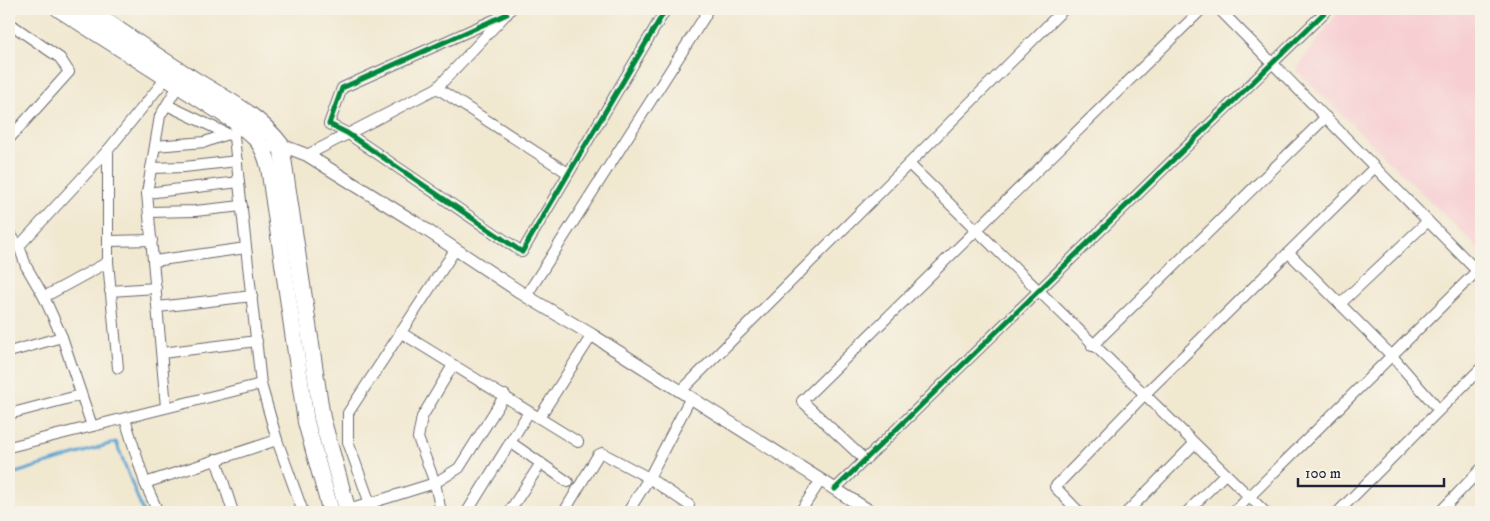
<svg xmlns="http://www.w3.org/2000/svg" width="1490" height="521" font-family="'IM FELL DW Pica',serif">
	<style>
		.built { fill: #f7cfd3 }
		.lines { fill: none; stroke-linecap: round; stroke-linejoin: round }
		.stream { stroke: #5ca6d3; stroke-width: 3 }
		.minor-casing { stroke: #6a676f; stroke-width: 12 }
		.tertiary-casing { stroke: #6a676f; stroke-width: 14 }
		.primary-casing { stroke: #6a676f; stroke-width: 18 }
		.minor { stroke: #fff; stroke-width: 10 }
		.tertiary { stroke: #fff; stroke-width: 12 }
		.primary { stroke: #fff; stroke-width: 16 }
		.cycleway-casing { stroke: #f7f3e8; stroke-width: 8 }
		.cycleway { stroke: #00873e; stroke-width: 5 }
	</style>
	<rect width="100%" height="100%" fill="#f7f3e8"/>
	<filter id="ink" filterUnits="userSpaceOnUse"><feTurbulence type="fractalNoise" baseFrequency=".02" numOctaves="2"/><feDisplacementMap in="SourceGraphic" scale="10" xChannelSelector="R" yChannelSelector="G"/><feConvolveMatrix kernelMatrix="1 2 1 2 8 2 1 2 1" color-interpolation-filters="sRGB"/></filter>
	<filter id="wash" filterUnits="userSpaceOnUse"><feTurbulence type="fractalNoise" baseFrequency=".0096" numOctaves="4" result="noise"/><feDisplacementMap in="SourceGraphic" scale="20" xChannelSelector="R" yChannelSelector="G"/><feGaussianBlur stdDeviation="1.12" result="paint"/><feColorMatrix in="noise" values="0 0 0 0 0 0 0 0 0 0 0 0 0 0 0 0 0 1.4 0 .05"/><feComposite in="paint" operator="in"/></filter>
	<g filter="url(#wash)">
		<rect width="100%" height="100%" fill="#f1e8d0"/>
		<!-- built -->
		<polygon class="built" points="1340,9 1481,9 1481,246 1479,249 1296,70"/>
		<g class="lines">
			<!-- stream -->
			<polyline class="stream" points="9,475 116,442 143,512"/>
		</g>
	</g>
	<g filter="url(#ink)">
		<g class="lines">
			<!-- minor casing -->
			<g class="minor-casing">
				<g id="minor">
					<polyline points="1219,9 1481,275"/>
					<polyline points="507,14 342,88 329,124 347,133 522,252 666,9"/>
					<polyline points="9,23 60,58 69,72 9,139"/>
					<polyline points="437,88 568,173"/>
					<polyline points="167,105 234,137"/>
					<polyline points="237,119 234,137 261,384 277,440 303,512"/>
					<polyline points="155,146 205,142 227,134"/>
					<polyline points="108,150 108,262 118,368"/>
					<polyline points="307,155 437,88 511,9"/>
					<polyline points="909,164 1265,512"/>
					<polyline points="151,168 184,167 237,161"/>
					<polyline points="147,193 239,182"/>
					<polyline points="149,212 195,211 242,206"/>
					<polyline points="9,233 19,246 26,266 44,297 62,337 92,426"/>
					<polyline points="110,241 152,240"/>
					<polyline points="19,246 108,150 167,77"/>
					<polyline points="1289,253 1392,356 1439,410"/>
					<polyline points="154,261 246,248"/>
					<polyline points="110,291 156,288"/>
					<polyline points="526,296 705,16 707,9"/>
					<polyline points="44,297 108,262"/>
					<polyline points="1340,304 1428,221"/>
					<polyline points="158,307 252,296"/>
					<polyline points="400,332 578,442"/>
					<polyline points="1092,346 1326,117"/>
					<polyline points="9,352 62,337"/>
					<polyline points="162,353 257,341"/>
					<polyline points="681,391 1064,9"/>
					<polyline points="166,407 147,193 160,116 181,81"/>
					<polyline points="9,414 81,395"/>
					<polyline points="539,418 592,335"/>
					<polyline points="125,419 145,483 158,512"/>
					<polyline points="510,442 568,482"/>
					<polyline points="9,447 261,384"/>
					<polyline points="216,459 233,512"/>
					<polyline points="865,460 802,401 1202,9"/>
					<polyline points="145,483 277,440"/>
					<polyline points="835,489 1328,9"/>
					<polyline points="342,512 435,483 459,468 505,395"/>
					<polyline points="373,512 348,442 348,413 455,250"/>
					<polyline points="441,512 435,483 418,438 422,417 453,365"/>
					<polyline points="467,512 529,412"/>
					<polyline points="509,512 541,463"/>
					<polyline points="564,512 598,455 602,453 649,478 689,505"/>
					<polyline points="628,512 649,478 691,397"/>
					<polyline points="800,512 821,480"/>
					<polyline points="1079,512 1055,487 1144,395 1375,167"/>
					<polyline points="1127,512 1194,444"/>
					<polyline points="1187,512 1225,474"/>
					<polyline points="1234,512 1481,267"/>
					<polyline points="1338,512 1481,368"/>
					<polyline points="1440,512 1481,469"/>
				</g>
			</g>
			<!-- tertiary casing -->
			<g class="tertiary-casing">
				<polyline id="tertiary" points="264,148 281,145 307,155 413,221 526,296 592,335 871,512"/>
			</g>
			<!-- primary casing -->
			<g class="primary-casing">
				<g id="primary">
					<path d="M59 9 236 122C256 137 263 143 269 167L306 422 331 512"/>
					<path d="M88 9C122 32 155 56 190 77 223 98 257 113 281 145L322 418 348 512"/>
				</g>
			</g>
			<!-- minor -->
			<use href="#minor" class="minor"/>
			<!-- tertiary -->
			<use href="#tertiary" class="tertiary"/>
			<!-- primary -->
			<use href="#primary" class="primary"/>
			<!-- cycleway casing -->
			<g class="cycleway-casing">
				<g id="cycleway">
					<polyline points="507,14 342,88 329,124 347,133 522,252 666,9"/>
					<polyline points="835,489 1328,9"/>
				</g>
			</g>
			<!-- cycleway -->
			<use href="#cycleway" class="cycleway"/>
		</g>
	</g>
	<!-- margin -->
	<rect width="1490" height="521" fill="none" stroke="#f7f3e8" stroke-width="30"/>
	<!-- scale -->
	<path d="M1298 478v8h146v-8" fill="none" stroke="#22223b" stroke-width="2.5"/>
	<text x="1305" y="478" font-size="15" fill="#22223b" stroke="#f7f3e8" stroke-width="4" paint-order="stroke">100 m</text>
</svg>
